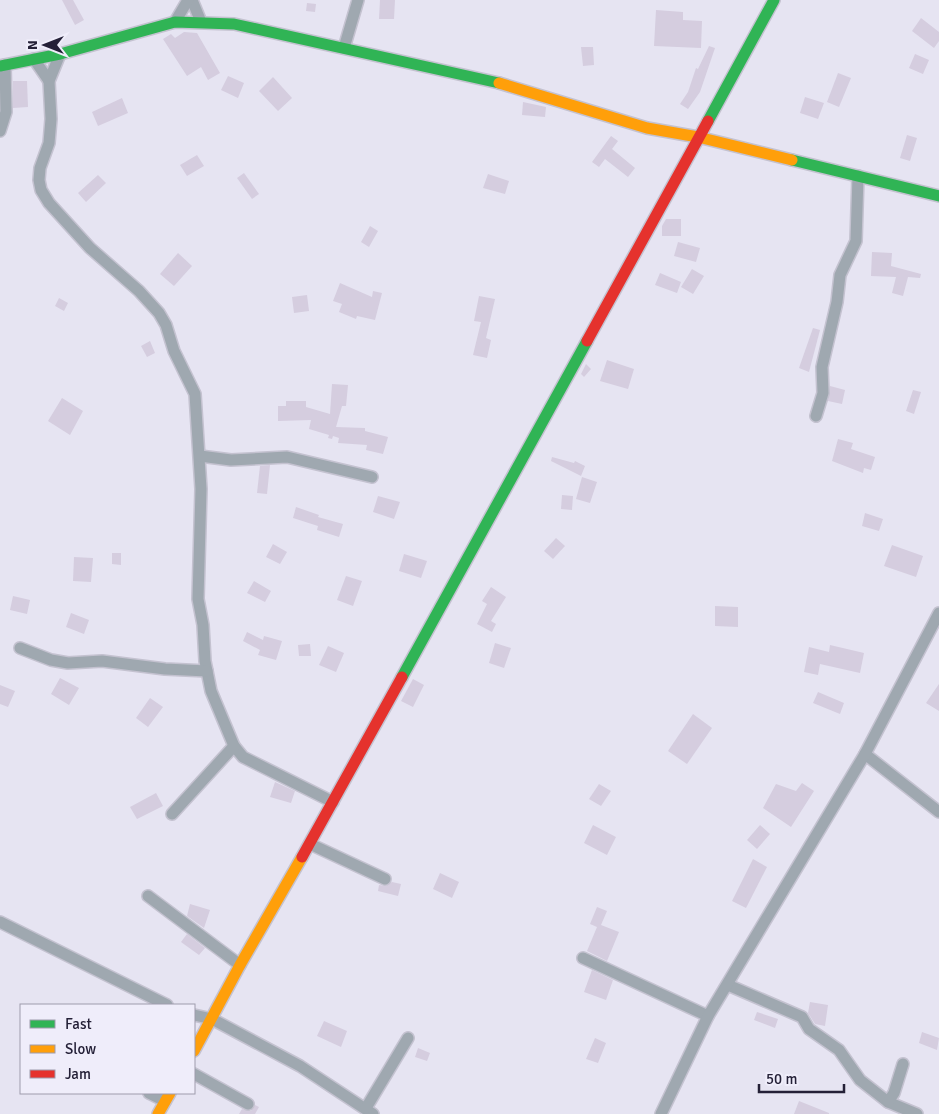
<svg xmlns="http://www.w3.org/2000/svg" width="939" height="1114" font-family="Signika,sans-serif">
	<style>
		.building { fill: #d5cddf }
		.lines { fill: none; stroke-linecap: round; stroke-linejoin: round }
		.street-casing { stroke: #c4c2d0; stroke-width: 14 }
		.fast-casing { stroke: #c4c2d0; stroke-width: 14 }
		.slow-casing { stroke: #c4c2d0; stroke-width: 14 }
		.jam-casing { stroke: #c4c2d0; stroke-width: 14 }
		.street { stroke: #9fa8b0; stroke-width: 11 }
		.fast { stroke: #30b455; stroke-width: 11 }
		.slow { stroke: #ff9f0a; stroke-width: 11 }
		.jam { stroke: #e5322d; stroke-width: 11 }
	</style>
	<rect width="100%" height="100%" fill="#e6e4f2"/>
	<!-- building -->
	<g class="building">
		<polygon points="62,0 73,0 84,20 75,25"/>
		<polygon points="380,0 395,0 394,19 379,19"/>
		<polygon points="307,3 316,4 315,12 306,11"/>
		<polygon points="656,10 683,12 683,20 702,21 701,48 654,46"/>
		<polygon points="921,18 939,32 939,41 934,48 912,31"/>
		<polygon points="184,32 197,33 220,73 208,80 201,67 187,76 163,39 171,34 175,38"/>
		<polygon points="709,46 715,48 700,92 688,109 680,104 688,92 696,68 698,69"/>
		<polygon points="581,47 593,47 594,65 583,66"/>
		<polygon points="915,54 929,60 923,74 909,68"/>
		<polygon points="838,73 851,78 839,107 827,102"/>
		<polygon points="228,76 244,83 238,98 221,90"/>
		<polygon points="273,77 292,98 278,111 259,91"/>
		<polygon points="13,81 27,81 28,107 13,108"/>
		<polygon points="805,97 824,103 818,119 800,113"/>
		<polygon points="122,98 128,113 98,126 92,112"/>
		<polygon points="523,102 546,107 545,117 522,115"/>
		<polygon points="907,135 917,138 910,161 900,158"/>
		<polygon points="611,136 618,141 612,149 635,168 628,177 605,159 599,167 592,162"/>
		<polygon points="197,155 204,166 187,176 180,165"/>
		<polygon points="244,173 259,194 252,199 237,178"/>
		<polygon points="488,174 509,181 505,194 483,188"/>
		<polygon points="98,175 106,183 86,202 78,193"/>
		<polygon points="666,219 681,219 681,236 662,236 662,226"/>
		<polygon points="370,226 378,231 369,247 361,242"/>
		<polygon points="678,242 700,248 696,262 674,256"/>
		<polygon points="872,252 892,253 891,266 921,274 920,278 908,277 903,296 892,293 896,277 871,276"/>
		<polygon points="178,253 192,266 174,286 160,274"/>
		<polygon points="692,269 704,276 693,294 681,287"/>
		<polygon points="660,273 681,282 677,293 655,285"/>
		<polygon points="340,283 372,297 373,291 382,293 375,320 357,316 356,319 339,312 342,304 333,301"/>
		<polygon points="307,295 309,311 294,313 292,297"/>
		<polygon points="479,296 495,299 486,338 491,340 487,358 473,355 481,322 474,321"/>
		<polygon points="59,298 68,303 64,311 55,306"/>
		<polygon points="813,328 820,330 809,372 799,368"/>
		<polygon points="150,341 155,353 147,357 141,346"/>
		<polygon points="607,360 634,369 628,389 600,381"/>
		<polygon points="586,364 591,369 584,377 581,374"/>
		<polygon points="332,384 348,385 346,406 342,406 336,427 365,428 365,431 388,437 383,454 366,450 367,445 338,443 339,438 333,436 332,439 328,438 329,435 309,429 311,420 278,421 278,406 286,406 286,401 306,401 306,407 330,414"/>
		<polygon points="830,386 845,390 842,404 828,401"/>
		<polygon points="913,390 921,392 914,414 906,411"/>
		<polygon points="62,398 83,411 70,435 48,421"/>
		<polygon points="838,439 853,443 851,449 875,457 871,470 864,468 863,473 832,461"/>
		<polygon points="552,457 574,463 575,461 585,466 581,476 551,461"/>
		<polygon points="270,465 267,494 257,493 260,466"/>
		<polygon points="582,477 597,482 590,503 576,499"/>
		<polygon points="562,495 573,496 572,510 561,509"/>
		<polygon points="378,496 400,502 394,519 373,512"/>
		<polygon points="296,507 319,515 318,517 343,524 339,537 317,530 318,526 293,518"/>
		<polygon points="865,513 883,519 879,531 862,526"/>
		<polygon points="556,538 565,546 553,559 544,551"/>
		<polygon points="273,544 287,552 280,564 266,557"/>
		<polygon points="892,545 923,556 916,577 884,566"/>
		<polygon points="112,553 121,553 121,565 112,564"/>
		<polygon points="404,554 427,561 421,578 399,571"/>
		<polygon points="74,557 93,558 91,582 73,581"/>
		<polygon points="346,576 362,581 353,606 337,600"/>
		<polygon points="254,581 271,591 265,602 247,593"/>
		<polygon points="491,587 506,597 491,621 496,624 492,632 477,624 487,604 482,601"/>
		<polygon points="13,596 30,600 27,614 10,610"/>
		<polygon points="715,606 738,607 738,627 715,626"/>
		<polygon points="71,613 89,620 84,634 66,627"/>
		<polygon points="247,632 263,640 264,636 282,641 276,660 258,655 260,650 243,641"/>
		<polygon points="495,643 511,648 504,668 489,663"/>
		<polygon points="310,644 311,656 299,656 298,645"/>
		<polygon points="830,645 864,653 860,673 820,664 818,675 804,672 809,647 829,652"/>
		<polygon points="328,646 344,653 336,672 319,665"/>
		<polygon points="60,678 79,688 69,705 51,694"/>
		<polygon points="413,679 424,685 413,707 401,701"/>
		<polygon points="939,684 939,711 926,703"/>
		<polygon points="0,685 15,691 8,707 0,704"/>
		<polygon points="818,692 844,703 840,714 813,703"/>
		<polygon points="150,698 163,707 148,727 136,718"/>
		<polygon points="693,714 712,728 687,764 668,751"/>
		<polygon points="275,782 295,791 291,803 270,797"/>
		<polygon points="802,783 814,791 791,827 763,808 776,784 796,791"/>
		<polygon points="599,784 611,791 601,806 589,799"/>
		<polygon points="156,793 163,806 137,819 130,807"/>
		<polygon points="593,825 616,837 607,855 584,843"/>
		<polygon points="760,825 770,834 757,849 747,840"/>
		<polygon points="753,859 767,867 746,908 732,901"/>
		<polygon points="440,873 459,882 452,898 433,889"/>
		<polygon points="392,882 401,884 398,896 378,891 379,885 386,886"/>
		<polygon points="190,904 210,910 204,928 187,916"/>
		<polygon points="597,907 607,911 601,925 619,932 607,961 587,951 597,927 590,924"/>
		<polygon points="187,934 205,948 199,955 181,942"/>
		<polygon points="592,970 613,980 606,1000 584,992"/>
		<polygon points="810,1002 828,1005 825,1026 815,1024 808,1013"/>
		<polygon points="757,1012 778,1019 775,1028 754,1020"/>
		<polygon points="324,1021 347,1031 341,1047 317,1036"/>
		<polygon points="922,1032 939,1038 937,1050 919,1043"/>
		<polygon points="595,1038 606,1043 598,1063 586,1059"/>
		<polygon points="418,1048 430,1053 427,1061 415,1057"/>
		<polygon points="799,1101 829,1113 829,1114 794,1114"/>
		<polygon points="255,1105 259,1107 255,1114 239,1114 242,1109 251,1111"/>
	</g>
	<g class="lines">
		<!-- street casing -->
		<g class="street-casing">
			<g id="street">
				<polyline points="192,0 201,22"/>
				<polyline points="175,22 188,0"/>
				<polyline points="344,48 358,0"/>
				<polyline points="60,54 49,81 51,119 49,143 40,168 39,180 41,190 49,203 90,248 139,291 159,313 166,325 174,351 195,394 201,489 198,599 203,625 205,661 211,691 234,746 243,757 333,802"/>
				<polyline points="34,59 49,81"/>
				<polyline points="0,131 6,112 5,65"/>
				<polyline points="816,416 823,393 822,367 837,302 840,275 856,241 858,176"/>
				<polyline points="200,456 231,460 287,457 372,477"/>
				<polyline points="20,648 51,660 68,663 102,661 165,669 207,671"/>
				<polyline points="865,754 939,812"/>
				<polyline points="172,814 234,746"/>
				<polyline points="310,844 385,879"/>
				<polyline points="148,896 240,965"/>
				<polyline points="0,922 167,1005"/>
				<polyline points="583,958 708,1016"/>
				<polyline points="728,985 802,1017 809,1029 839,1050 860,1080 888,1102 917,1114"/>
				<polyline points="194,1015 212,1019 300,1066 373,1114"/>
				<polyline points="194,1074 248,1104"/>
				<polyline points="149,1093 165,1101"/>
				<polyline points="888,1102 894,1093 903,1064"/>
				<polyline points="366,1108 408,1038"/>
				<polyline points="661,1114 708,1016 865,754 939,613"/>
			</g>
		</g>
		<!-- fast casing -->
		<g class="fast-casing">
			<g id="fast">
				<polyline points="0,66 60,54 175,22 234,24 499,83"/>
				<polyline points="708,121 774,0"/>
				<polyline points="792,160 939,196"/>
				<polyline points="402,677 587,341"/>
			</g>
		</g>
		<!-- slow casing -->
		<g class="slow-casing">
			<g id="slow">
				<polyline points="499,83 647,128 698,137 792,160"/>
				<polyline points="194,1051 240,965 302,857"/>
				<polyline points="158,1114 170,1093"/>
			</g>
		</g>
		<!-- jam casing -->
		<g class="jam-casing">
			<g id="jam">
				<polyline points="587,341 708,121"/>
				<polyline points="302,857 402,677"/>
			</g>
		</g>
		<!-- street -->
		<use href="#street" class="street"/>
		<!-- fast -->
		<use href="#fast" class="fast"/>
		<!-- slow -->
		<use href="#slow" class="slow"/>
		<!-- jam -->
		<use href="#jam" class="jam"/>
	</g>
	<!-- legend -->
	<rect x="20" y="1004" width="175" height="90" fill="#efedfa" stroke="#9e9bac"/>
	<rect x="30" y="1020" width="25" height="8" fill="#30b455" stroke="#9e9bac"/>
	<text x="65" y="1029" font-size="15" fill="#242037">Fast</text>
	<rect x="30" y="1045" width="25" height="8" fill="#ff9f0a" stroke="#9e9bac"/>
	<text x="65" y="1054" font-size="15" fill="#242037">Slow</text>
	<rect x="30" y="1070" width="25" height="8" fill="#e5322d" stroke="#9e9bac"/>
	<text x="65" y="1079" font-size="15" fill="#242037">Jam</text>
	<!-- north arrow -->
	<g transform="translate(45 45) rotate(270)" stroke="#efedfa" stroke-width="4" paint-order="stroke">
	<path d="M0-4L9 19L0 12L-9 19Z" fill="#242037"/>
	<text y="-8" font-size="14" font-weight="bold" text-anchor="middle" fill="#242037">N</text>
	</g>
	<!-- scale -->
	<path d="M759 1084v8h85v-8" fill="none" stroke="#242037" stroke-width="2.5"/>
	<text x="766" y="1084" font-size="15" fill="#242037" stroke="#efedfa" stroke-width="4" paint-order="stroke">50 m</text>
</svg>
